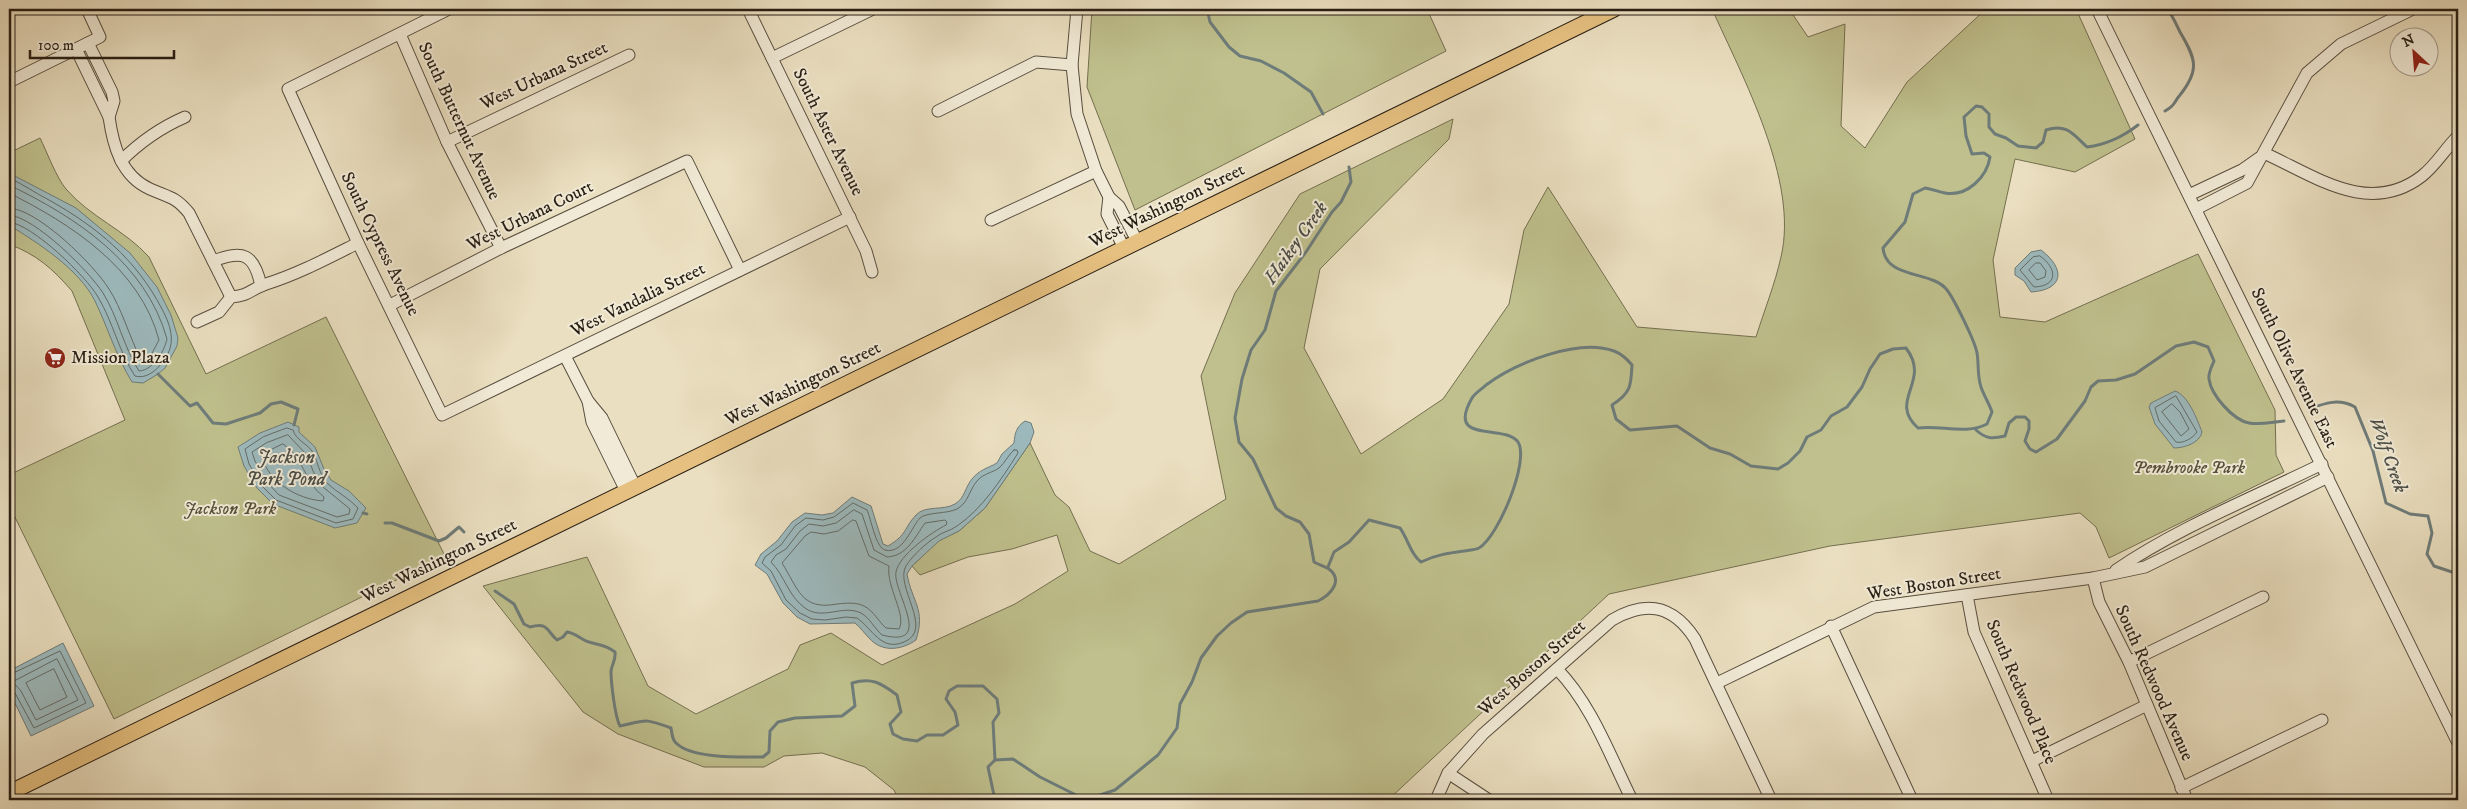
<svg xmlns="http://www.w3.org/2000/svg" width="2467" height="809" font-family="'IM FELL DW Pica',serif">
	<style>
		.green { fill: #bfc08d; stroke: #746f50 }
		.water { fill: #9dbabe; stroke: #6e7c7a }
		.lines { fill: none; stroke-linecap: round; stroke-linejoin: round }
		.shore { stroke: #626c69; stroke-width: 1 }
		.stream { stroke: #6e7c7a; stroke-width: 3 }
		.minor-casing { stroke: #584e3f; stroke-width: 13 }
		.major-casing { stroke: #281e14; stroke-width: 17 }
		.minor { stroke: #f1ead6; stroke-width: 11 }
		.major { stroke: #e5c080; stroke-width: 15 }
		.labels { text-anchor: middle; dominant-baseline: central; stroke-width: 4; stroke-linejoin: round; paint-order: stroke }
		.street-label { font-size: 18px; fill: #281e14; stroke: #f1ead6 }
		.poi-label { font-size: 18px; fill: #281e14; stroke: #f1ead6; text-anchor: start }
		.park-label { font-size: 18px; font-style: italic; fill: #554f38; stroke: #f1ead6 }
		.water-label { font-size: 19px; font-style: italic; fill: #4b4d47; stroke: #f1ead6 }
	</style>
	<rect width="100%" height="100%" fill="#eadfc0"/>
	<filter id="stains"><feTurbulence type="fractalNoise" baseFrequency=".004" numOctaves="4"/><feColorMatrix values="0 0 0 0 .2 0 0 0 0 .09 0 0 0 0 .02 0 0 0 .5 -.17"/></filter>
	<radialGradient id="worn" r=".72"><stop offset=".6" stop-color="#630" stop-opacity="0"/><stop offset="1" stop-color="#630" stop-opacity=".3"/></radialGradient>
	<!-- green -->
	<g class="green">
		<polygon points="1092,9 1427,9 1446,51 1135,210 1087,87"/>
		<path d="M1712 9H1789L1808 37 1845 24 1841 126 1865 148 1907 82 1986 9H2076L2135 139 2075 172 2015 159 1993 260 2000 317 2045 322 2198 254 2275 410 2276 455 2284 472 2109 558 2096 527 2080 513 1830 546 1609 594 1388 800H899L894 790 865 767 822 753 784 756 764 767H704L618 734 583 712 483 586 587 557 648 686 696 714 788 669 800 645 831 633 882 665 1015 604 1068 571 1057 535 1012 549 968 557 920 575 912 566 939 540 959 531 985 508 1030 443 1055 495 1069 507 1090 551 1119 564 1226 499 1201 376 1235 293 1300 194 1453 119 1449 139 1320 269 1304 348 1361 454 1443 399 1509 304 1524 230 1548 187 1637 327 1756 337C1764 311 1775 284 1781 257 1799 181 1743 78 1712 9Z"/>
		<path d="M40 138C47 152 56 177 66 189 90 217 125 230 149 257L206 374 326 317 445 556 114 719 9 505V475L125 420 72 291C52 268 37 255 9 244V153Z"/>
	</g>
	<!-- water -->
	<g class="water">
		<path d="M9 173 76 208 130 253 157 287 171 315 178 338 177 346 165 368 158 374 143 383 132 382C116 356 108 328 95 301 79 269 38 243 9 225Z"/>
		<path d="M2041 250C2066 269 2064 290 2031 292L2024 281 2015 275V268L2031 252Z"/>
		<path d="M2175 391C2188 395 2197 419 2202 432 2200 443 2184 448 2174 448L2155 424 2149 407 2151 403Z"/>
		<path d="M1025 421 1031 423 1034 432 1030 443 985 508 959 531 939 541 912 566 907 574C912 602 926 609 916 640 902 650 882 653 869 638 864 633 861 628 855 623L810 624 797 617 783 603 767 574 755 565 761 554 777 541 792 522 805 513 822 515 833 513 852 497 871 506 883 544 888 546C908 534 903 529 916 515 925 505 943 511 955 504 965 498 965 487 972 479 979 470 988 468 997 463L1002 454 1014 443C1015 433 1016 427 1025 421Z"/>
		<polygon points="288,422 299,427 299,432 315,447 324,469 331,480 349,491 366,508 357,523 335,528 273,504 257,488 244,466 238,447 260,433"/>
		<polygon points="63,643 94,706 31,736 9,691 9,671"/>
	</g>
	<g class="lines">
		<!-- shore -->
		<g class="shore">
			<path d="M9 178C23 184 35 193 49 200 97 227 136 259 162 309 172 328 177 346 161 364 155 372 145 379 135 376 119 352 113 322 98 297 86 276 32 224 9 222"/>
			<path d="M9 185C76 217 146 263 167 339 164 352 153 370 139 371 123 346 118 317 103 293 89 271 35 217 9 215"/>
			<path d="M9 193C71 224 140 268 159 340L151 355 144 361 141 360C130 338 121 307 109 289 94 265 38 209 9 208"/>
			<path d="M2040 256C2057 268 2059 286 2034 287L2020 270 2033 257Z"/>
			<polygon points="2036,263 2040,263 2046,271 2045,277 2037,280 2029,270"/>
			<path d="M2176 396 2197 432C2193 438 2183 444 2176 442L2159 421 2155 408Z"/>
			<polygon points="2172,404 2180,412 2189,429 2181,436 2162,412"/>
			<path d="M287 428 293 430C296 440 306 443 312 451 318 461 319 474 327 483 336 492 349 498 358 508L353 519 336 523 276 500 261 485 249 464 245 449 263 437Z"/>
			<polygon points="288,435 306,454 314,473 323,487 350,509 349,514 337,517 279,495 266,481 255,461 252,452 266,443"/>
			<path d="M283 444C304 456 304 483 324 497L323 501C297 499 268 482 261 455Z"/>
			<path d="M1014 450H1017L1018 453C1001 480 982 509 957 526 950 531 942 532 936 537 926 543 912 556 906 566 894 586 935 630 904 642 881 652 872 628 857 618L846 617 825 620 812 619 800 613 786 600 771 571 762 563 765 557 781 545 795 526 806 518 823 520 834 517 853 503 867 510C871 519 876 548 885 550 903 555 912 526 920 518 926 512 947 514 957 509 969 502 969 490 977 481 984 473 992 473 999 468 1005 463 1008 455 1014 450Z"/>
			<path d="M854 510 862 514 874 550 887 557C907 556 915 537 925 523L945 520 947 522 946 525C932 532 899 555 896 572 892 591 936 649 882 635 874 628 870 618 861 613 842 604 823 621 805 608 788 596 785 576 771 562L776 555 786 549 800 531 809 524 823 526 836 523Z"/>
			<path d="M853 520 856 521 869 556 889 566C886 587 907 615 899 629L886 628C878 621 874 611 864 606 856 602 846 603 837 604 801 611 798 588 782 563L805 536 811 532 824 534 838 531Z"/>
			<polygon points="57,659 78,700 36,720 21,691 13,682"/>
			<polygon points="54,669 67,697 40,710 26,683"/>
			<polyline points="9,675 60,651 86,703 34,728 15,693 9,691"/>
		</g>
		<!-- stream -->
		<g class="stream">
			<polyline points="1207,9 1210,22 1229,47 1240,56 1261,61 1284,73 1311,92 1323,114"/>
			<path d="M2165 111C2176 105 2173 103 2180 95 2200 70 2196 59 2180 32 2176 24 2173 16 2167 9"/>
			<polyline points="158,374 190,406 197,403 213,423 226,424 260,413 271,404 281,402 298,409 294,425"/>
			<path d="M2309 409C2325 403 2339 398 2355 407L2373 451 2386 503 2410 514 2428 516 2432 533 2427 554 2434 566 2458 574"/>
			<path d="M1976 430C1986 439 1992 439 2005 436L2009 423 2016 417H2025L2029 421V429L2025 441 2030 449 2036 452 2057 439 2085 401 2091 387 2098 381 2116 380 2135 374 2176 346 2194 342 2208 347 2214 361C2212 366 2208 373 2209 379 2211 395 2233 420 2249 423 2261 425 2272 422 2284 421"/>
			<polyline points="363,513 367,514"/>
			<polyline points="385,523 392,523 439,541 446,538 459,527 464,532"/>
			<path d="M1328 567 1334 552 1349 542 1369 520 1400 528C1408 539 1411 555 1421 562 1435 555 1449 553 1464 551 1469 550 1475 550 1479 548 1498 537 1530 461 1518 442 1505 423 1445 445 1472 398 1475 393 1482 389 1486 385 1515 363 1578 338 1614 351 1622 354 1627 359 1632 365 1631 386 1631 393 1612 405L1616 419 1630 430 1677 426 1710 448 1730 454 1751 466 1778 469 1788 463 1800 451 1807 437 1821 430 1831 416 1847 407 1862 387 1870 369 1880 354 1893 349 1906 348C1932 382 1887 400 1918 428 1941 425 1966 435 1987 424L1992 412C1989 403 1984 396 1981 387 1977 375 1979 364 1977 353 1975 341 1954 299 1947 290 1932 270 1886 280 1883 248L1905 222 1913 194 1925 188C1933 189 1938 192 1945 193 1967 197 1987 177 1990 157L1984 153 1972 154 1966 136 1964 117 1976 106 1982 107 1989 114V127L1995 134 2006 138 2018 146 2036 148 2043 142 2046 130C2066 123 2073 134 2087 147 2105 145 2124 136 2138 125"/>
			<path d="M495 591 514 604 524 624 530 627C548 622 546 630 557 640L563 637 567 632C576 633 581 640 589 642 601 646 604 644 615 652 616 660 612 664 611 671 611 683 615 717 620 726 647 720 644 718 671 728 672 733 672 740 676 743 692 759 741 757 763 757L769 752 770 731 778 722 795 718 842 716 855 706 852 683C872 677 881 683 897 695L901 712 890 724 893 734 903 739 917 741 927 735H943L958 725 955 712 946 699 949 691 957 686H983L997 699 999 713 993 722 995 760"/>
			<path d="M995 800 988 767 995 760 1013 759 1040 777 1078 796 1094 797 1115 790 1158 755 1177 728 1180 704 1192 682 1201 658 1217 636 1231 623 1247 612 1318 601C1330 595 1344 581 1329 569 1325 566 1319 565 1314 562L1309 534 1300 522 1286 516 1276 508 1253 459 1239 442 1235 418 1242 379 1251 350 1265 330 1276 291 1306 252 1332 212 1341 202 1351 182 1349 167"/>
		</g>
		<!-- minor casing -->
		<g class="minor-casing">
			<g id="minor">
				<polyline points="449,9 288,89 358,243 442,415 850,217"/>
				<polyline points="748,9 866,251 872,272"/>
				<polyline points="1077,9 1072,65 1077,114 1096,171 1109,197 1119,206 1137,241"/>
				<polyline points="2097,9 2458,743"/>
				<polyline points="400,34 447,142 501,248"/>
				<polyline points="76,49 109,117 114,101 112,92 88,43"/>
				<polyline points="772,58 873,9"/>
				<polyline points="9,82 100,37 87,9"/>
				<polyline points="938,111 1036,62 1072,65"/>
				<path d="M109 117C113 145 121 176 150 189 168 197 175 196 189 213L231 297"/>
				<polyline points="447,142 629,55"/>
				<path d="M2264 153C2315 176 2369 217 2422 176 2436 165 2445 149 2458 136"/>
				<path d="M121 161C139 143 162 127 185 117"/>
				<polyline points="2189,195 2242,170 2259,158"/>
				<polyline points="1109,197 1107,214 1124,248"/>
				<polyline points="2196,209 2247,183 2307,73 2341,44 2413,9"/>
				<polyline points="991,220 1096,171"/>
				<path d="M213 261C243 250 254 253 261 286"/>
				<polyline points="390,305 501,248 687,161 740,270"/>
				<path d="M197 322 219 312 231 297C249 296 251 289 266 284 298 274 328 258 358 243"/>
				<polyline points="565,356 588,401"/>
				<polyline points="626,491 592,422 588,401 602,418 635,486"/>
				<path d="M2116 570C2179 527 2253 498 2322 464"/>
				<polyline points="2093,578 2099,602 2129,662 2187,800"/>
				<polyline points="1967,595 1974,632 2048,800"/>
				<polyline points="1831,626 1912,800"/>
				<polyline points="2129,662 2263,597"/>
				<path d="M1557 669C1592 705 1610 756 1632 800"/>
				<polyline points="1717,683 1874,607 2093,578 2145,567 2328,477"/>
				<polyline points="2032,761 2147,705"/>
				<polyline points="1448,773 1489,800"/>
				<polyline points="2181,788 2322,720"/>
				<path d="M1436 800 1448 773 1483 734 1612 620C1646 600 1673 605 1695 639L1771 800"/>
			</g>
		</g>
		<!-- major casing -->
		<g class="major-casing">
			<polyline id="major" points="9,793 1614,9"/>
		</g>
		<!-- minor -->
		<use href="#minor" class="minor"/>
		<!-- major -->
		<use href="#major" class="major"/>
	</g>
	<!-- icons -->
	<defs>
		<g id="supermarket-disc" transform="scale(1.125)"><circle r="9.5" fill="#8f2418" stroke="#f1ead6"/><path d="M-6-5.5h2.5l.6 2H6L4.5 2H-2.5L-4.4-4H-6ZM-1.5 3.2a1.3 1.3 0 1 0 .1 0ZM3 3.2a1.3 1.3 0 1 0 .1 0Z" fill="#fff"/></g>
	</defs>
	<g fill-rule="evenodd">
		<use href="#supermarket-disc" x="55" y="358"/>
	</g>
	<g class="labels">
		<!-- street labels -->
		<g class="street-label">
			<text transform="translate(544 76) rotate(-25)">West Urbana Street</text>
			<text transform="translate(459 121) rotate(65)">South Butternut Avenue</text>
			<text transform="translate(828 132) rotate(64)">South Aster Avenue</text>
			<text transform="translate(1167 206) rotate(-26)">West Washington Street</text>
			<text transform="translate(530 216) rotate(-26)">West Urbana Court</text>
			<text transform="translate(380 244) rotate(64)">South Cypress Avenue</text>
			<text transform="translate(638 300) rotate(-26)">West Vandalia Street</text>
			<text transform="translate(2294 368) rotate(64)">South Olive Avenue East</text>
			<text transform="translate(803 384) rotate(-26)">West Washington Street</text>
			<text transform="translate(439 561) rotate(-26)">West Washington Street</text>
			<text transform="translate(1934 584) rotate(-9)">West Boston Street</text>
			<text transform="translate(1532 668) rotate(-41)">West Boston Street</text>
			<text transform="translate(2154 683) rotate(66)">South Redwood Avenue</text>
			<text transform="translate(2021 692) rotate(67)">South Redwood Place</text>
		</g>
		<!-- poi labels -->
		<g class="poi-label">
			<text x="71" y="358">Mission Plaza</text>
		</g>
		<!-- park labels -->
		<g class="park-label">
			<text x="2189" y="468">Pembrooke Park</text>
			<text x="230" y="509">Jackson Park</text>
		</g>
		<!-- water labels -->
		<g class="water-label">
			<text transform="translate(1296 243) rotate(-55)">Haikey Creek</text>
			<text transform="translate(2388 455) rotate(70)">Wolf Creek</text>
			<text x="286" y="457">Jackson<tspan x="286" dy="22">Park Pond</tspan></text>
		</g>
	</g>
	<!-- margin -->
	<rect width="2467" height="809" fill="none" stroke="#eadfc0" stroke-width="30"/>
	<rect x="10" y="10" width="2447" height="789" fill="none" stroke="#281e14" stroke-width="2.5"/>
	<rect x="15" y="15" width="2437" height="779" fill="none" stroke="#281e14"/>
	<!-- north arrow -->
	<g transform="translate(2414 52) rotate(334)"><circle r="24" fill="#f1ead6" stroke="#a19888"/>
	<path d="M0-4L9 19L0 12L-9 19Z" fill="#8f2418"/>
	<text y="-8" font-size="14" font-weight="bold" text-anchor="middle" fill="#281e14">N</text>
	</g>
	<!-- scale -->
	<path d="M30 50v8h144v-8" fill="none" stroke="#281e14" stroke-width="2.5"/>
	<text x="38" y="50" font-size="15" fill="#281e14" stroke="#f1ead6" stroke-width="4" paint-order="stroke">100 m</text>
	<rect width="100%" height="100%" filter="url(#stains)"/>
	<rect width="100%" height="100%" fill="url(#worn)"/>
</svg>
